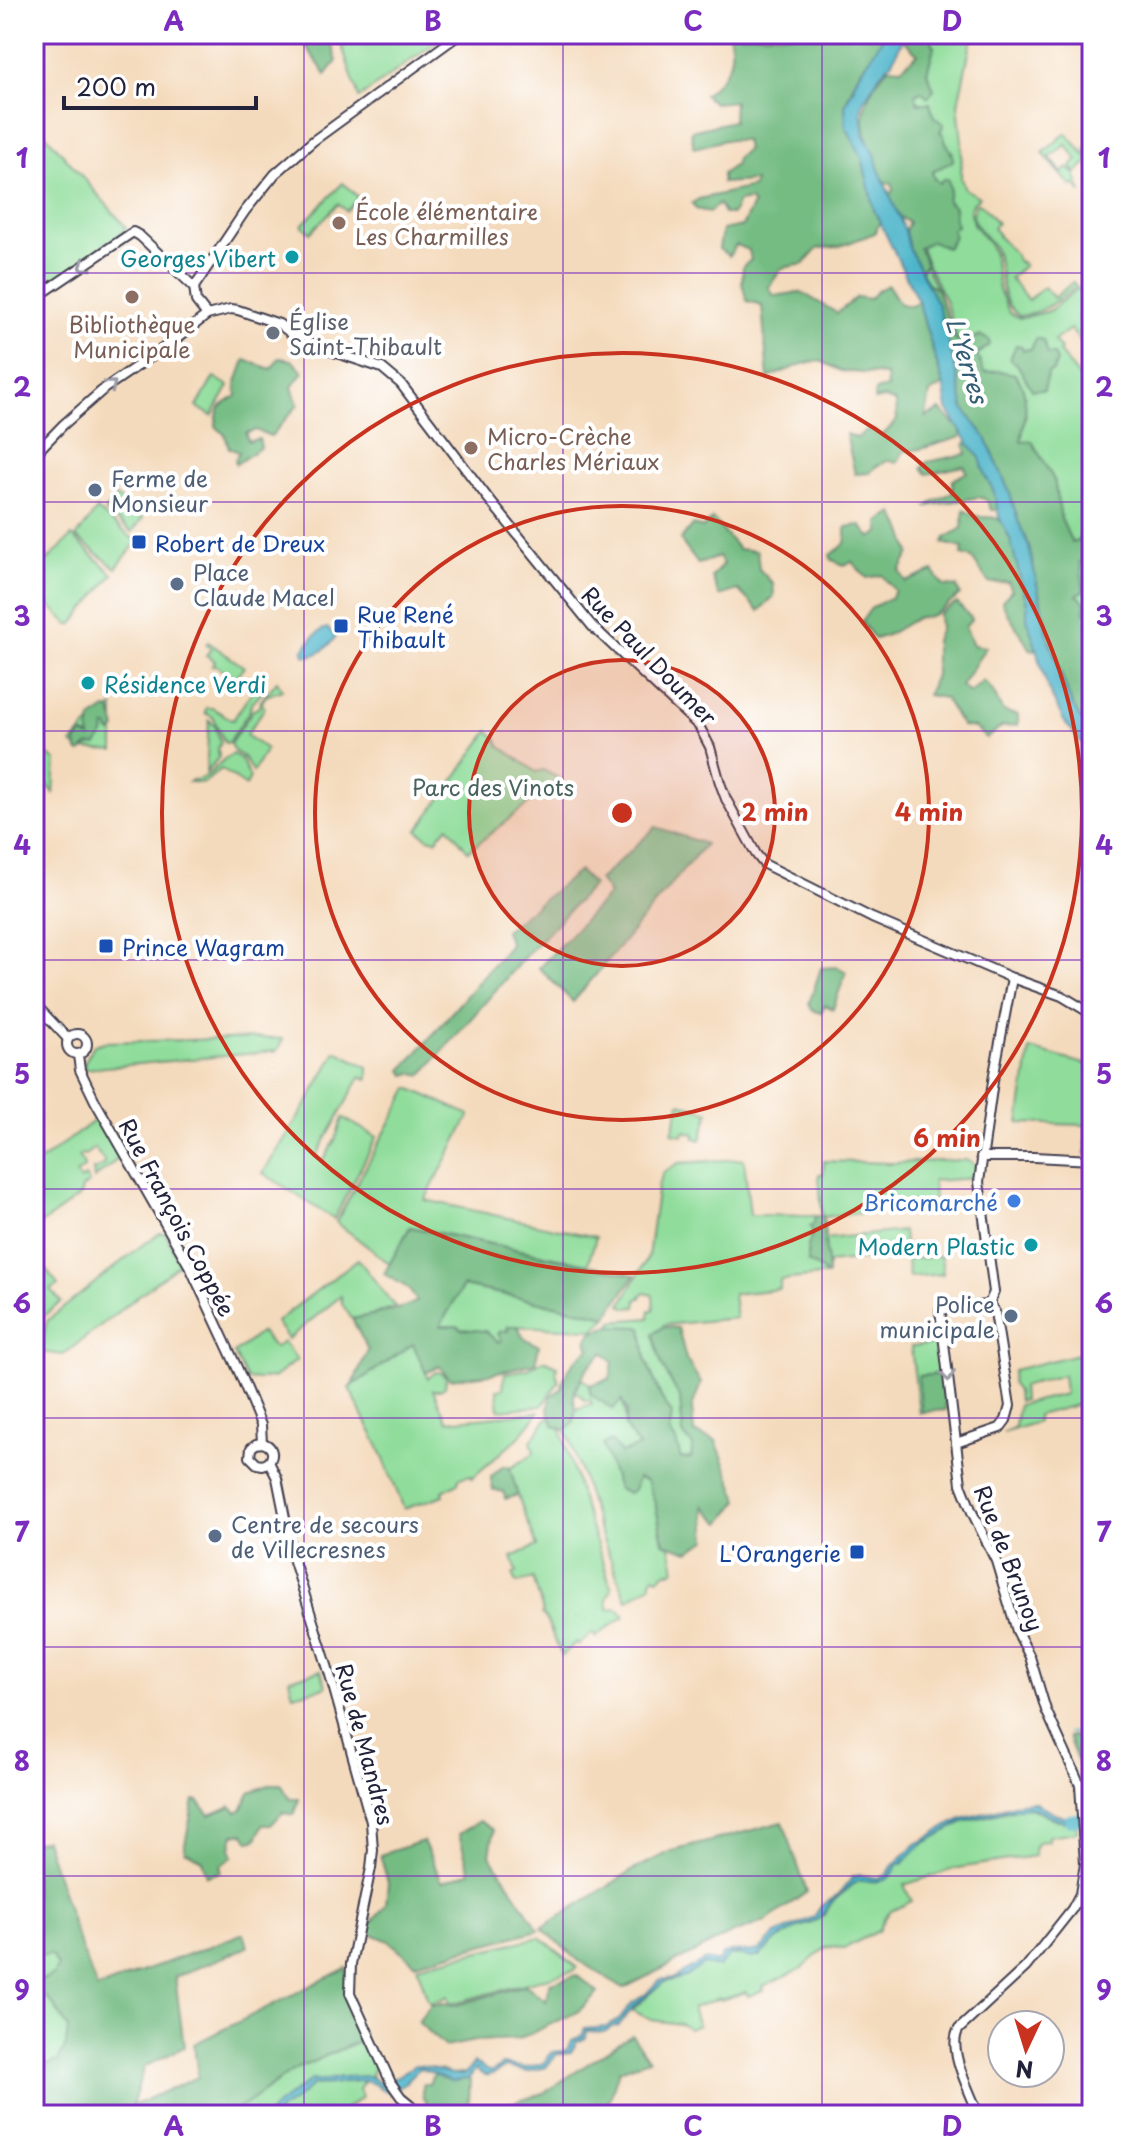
<svg xmlns="http://www.w3.org/2000/svg" width="1126" height="2149" font-family="'Playpen Sans',sans-serif">
	<style>
		.green { fill: #90dd9b; stroke: #59806b; stroke-width: 2; fill-rule: evenodd }
		.forest { fill: #74bc83; stroke: #4b6f5f; stroke-width: 2 }
		.water { fill: #4db5cb; stroke: #386c83; stroke-width: 2 }
		.lines { fill: none; stroke-linecap: round; stroke-linejoin: round }
		.stream { stroke: #4db5cb; stroke-width: 2 }
		.river { stroke: #4db5cb; stroke-width: 12 }
		.minor-casing { stroke: #423e4e; stroke-width: 12 }
		.minor { stroke: #fff; stroke-width: 8 }
		.oneway { stroke: #9c9ca7 }
		.grid { fill: none; stroke: #7b2cbf; stroke-width: 2; stroke-opacity: 0.55 }
		.ring { fill: none; stroke: #c8321e; stroke-width: 4 }
		.education-dot { fill: #8d6e63; stroke: #fff; stroke-width: 3 }
		.culture-dot { fill: #0f9aa8; stroke: #fff; stroke-width: 3 }
		.worship-dot { fill: #6b7280; stroke: #fff; stroke-width: 3 }
		.service-dot { fill: #5c6f8a; stroke: #fff; stroke-width: 3 }
		.transit-dot { fill: #1a4fb4; stroke: #fff; stroke-width: 3 }
		.shop-dot { fill: #3f7fe0; stroke: #fff; stroke-width: 3 }
		.labels { text-anchor: middle; dominant-baseline: central; stroke-width: 8; stroke-linejoin: round; paint-order: stroke }
		.education-label { font-size: 22px; fill: #785e54; stroke: #fff; text-anchor: start }
		.culture-label { font-size: 22px; fill: #0d838f; stroke: #fff; text-anchor: end }
		.worship-label { font-size: 22px; fill: #5b616d; stroke: #fff; text-anchor: start }
		.service-label { font-size: 22px; fill: #4e5e75; stroke: #fff; text-anchor: start }
		.transit-label { font-size: 22px; fill: #164399; stroke: #fff; text-anchor: start }
		.street-label { font-size: 22px; fill: #22223b; stroke: #fff }
		.park-label { font-size: 22px; fill: #48635d; stroke: #fff }
		.shop-label { font-size: 22px; fill: #366cbe; stroke: #fff; text-anchor: end }
		.water-label { font-size: 24px; font-style: italic; fill: #335d75; stroke: #fff }
		.centre { fill: #c8321e; stroke: #fff; stroke-width: 4 }
		.ring-label { font-size: 24px; text-anchor: middle; font-weight: bold; fill: #c8321e; stroke: #fff; stroke-width: 8; stroke-linejoin: round; paint-order: stroke }
		.neatline { fill: none; stroke: #7b2cbf; stroke-width: 3 }
		.grid-label { font-size: 26px; text-anchor: middle; font-weight: bold; fill: #7b2cbf }
	</style>
	<rect width="100%" height="100%" fill="#fff"/>
	<filter id="ink" filterUnits="userSpaceOnUse"><feTurbulence type="fractalNoise" baseFrequency=".0125" numOctaves="2"/><feDisplacementMap in="SourceGraphic" scale="16" xChannelSelector="R" yChannelSelector="G"/><feConvolveMatrix kernelMatrix="1 2 1 2 8 2 1 2 1" color-interpolation-filters="sRGB"/></filter>
	<filter id="wash" filterUnits="userSpaceOnUse"><feTurbulence type="fractalNoise" baseFrequency=".006" numOctaves="4" result="noise"/><feDisplacementMap in="SourceGraphic" scale="32" xChannelSelector="R" yChannelSelector="G"/><feGaussianBlur stdDeviation="1.8" result="paint"/><feColorMatrix in="noise" values="0 0 0 0 0 0 0 0 0 0 0 0 0 0 0 0 0 1.4 0 .05"/><feComposite in="paint" operator="in"/></filter>
	<g filter="url(#wash)">
		<rect width="100%" height="100%" fill="#f4dabc"/>
		<!-- green -->
		<g class="green">
			<polygon points="338,34 447,34 359,98"/>
			<path d="M930 34H973L958 104 962 141 961 178 965 189 979 197 972 204 970 210 973 224 989 244 994 254 999 290 1009 312 1019 318H1023L1049 311 1078 288 1092 304 1078 318 1090 332 1087 335 1092 339 1090 345 1086 348 1070 329 1054 341 1061 349 1059 352 1092 393V400L1086 405 1090 409 1084 413 1092 421V494C1083 508 1087 526 1079 541L1071 543 1061 519 1054 480 1032 442H1020L1026 413 998 371 984 373 977 354 983 351 981 336 958 341 945 300 927 264 928 272 937 289 927 283 921 271 927 263 921 247 952 229C957 207 938 191 932 172L953 153C943 141 940 125 932 115 925 107 919 104 914 94L922 91 934 47ZM1031 349 1047 355 1032 389 1017 364 1023 350Z"/>
			<polygon points="34,121 126,227 124,231 52,283 34,264"/>
			<polygon points="1066,133 1086,156 1089,153 1085,149 1087,148 1092,154 1092,158 1076,173 1071,167 1078,160 1066,145 1050,157 1062,173 1068,168 1075,174 1082,193 1074,184 1071,186 1043,153"/>
			<polygon points="343,183 359,198 346,211 338,204 310,233 302,225"/>
			<path d="M977 203 982 205 997 223 993 228 999 235 998 236 1015 254 1019 263 1022 262 1024 265 1010 278 1028 300 1044 287 1054 298 1073 282 1076 286C1058 300 1042 314 1019 316 995 297 1005 276 996 252 992 240 979 233 974 221 972 214 973 209 977 203Z"/>
			<polygon points="214,377 229,386 212,416 197,407"/>
			<polygon points="116,497 143,518 132,532 105,511"/>
			<polygon points="97,510 137,542 116,568 76,537"/>
			<polygon points="72,536 113,574 73,624 69,625 34,590 34,567 39,561 44,564"/>
			<polygon points="1092,557 1090,575 1092,576 1092,581 1089,584 1092,614 1085,613 1077,595 1084,590 1079,562"/>
			<polygon points="208,642 244,667 230,684 226,681 229,676 216,665 212,666 215,661 206,655 211,649 206,644"/>
			<polygon points="260,679 262,693 251,703 250,710 229,742 225,743 213,717 205,713 206,708 212,708 233,720"/>
			<polygon points="277,681 282,690 266,696 262,702 264,709 246,735 266,749 253,772 243,757 234,751 230,744 252,711 259,707 260,702"/>
			<path d="M114 707V751L79 749 72 744C84 729 96 715 114 707Z"/>
			<polygon points="209,720 215,726 221,743 218,748 219,757 206,773"/>
			<polygon points="489,731 497,739 500,746 536,772 543,770 560,779 468,851 448,826 436,840 428,838 418,830"/>
			<polygon points="46,754 56,760 54,793 38,775 38,765"/>
			<path d="M233 754 241 759 250 778 246 786 221 769 204 783 189 782 192 780C214 779 214 762 233 754Z"/>
			<polygon points="267,1038 283,1039 277,1051 85,1069 83,1065 94,1045 104,1042"/>
			<polygon points="1030,1049 1092,1066 1092,1154 1086,1154 1086,1125 1019,1123"/>
			<polygon points="336,1051 368,1067 368,1079 360,1077 316,1157 324,1160 335,1140 343,1118 377,1137 334,1219 263,1173 310,1099"/>
			<polygon points="409,1088 470,1115 425,1200 596,1237 588,1264 410,1227 390,1264 336,1222"/>
			<polygon points="680,1103 709,1112 701,1140 695,1138 695,1134 685,1131 683,1135 672,1133"/>
			<polygon points="98,1118 120,1157 94,1179 93,1169 95,1170 104,1164 104,1161 94,1148 85,1155 82,1154 78,1156 84,1165 84,1168 76,1174 81,1180 85,1177 89,1183 82,1188 80,1196 34,1229 34,1166"/>
			<polygon points="744,1159 750,1215 822,1216 819,1174 823,1174 824,1161 893,1163 964,1160 970,1161 976,1166 975,1178 933,1181 934,1205 823,1217 825,1239 903,1231 905,1255 828,1263 828,1275 780,1280 780,1289 733,1294 736,1318 663,1325 663,1327 653,1334 662,1365 680,1398 683,1434 693,1446 691,1458 681,1459 676,1441 669,1432 672,1414 661,1397 646,1360 642,1328 610,1326 613,1321 649,1318 650,1310 654,1310 653,1295 645,1293 641,1295 641,1298 637,1299 636,1307 627,1308 621,1305 648,1257 658,1185 664,1172 679,1163"/>
			<polygon points="160,1233 165,1233 180,1263 63,1355 40,1352 47,1321 141,1246"/>
			<polygon points="34,1254 58,1285 51,1290 61,1302 40,1319 34,1310 34,1304 41,1299 34,1289"/>
			<polygon points="941,1256 943,1274 909,1277 907,1259"/>
			<polygon points="358,1259 395,1307 371,1315 352,1319 342,1304 341,1296 288,1339 276,1322"/>
			<path d="M463 1286 607 1316 595 1329 508 1326C506 1340 495 1360 490 1374L460 1329 439 1326Z"/>
			<polygon points="261,1332 274,1348 283,1342 297,1360 273,1378 247,1380 234,1353"/>
			<polygon points="414,1343 428,1378 436,1372 442,1373 446,1377 445,1387 440,1390 433,1390 447,1421 539,1412 519,1437 472,1478 471,1475 459,1478 458,1483 443,1491 444,1495 404,1509 379,1447 349,1388"/>
			<polygon points="938,1344 942,1374 919,1376 922,1412 919,1413 911,1347"/>
			<polygon points="1086,1352 1091,1354 1086,1399 1081,1404 1037,1415 1037,1422 1003,1433 1015,1427 1018,1405 1065,1394 1063,1375 1022,1386 1023,1400 1018,1401 1017,1391 1011,1383 1013,1370"/>
			<polygon points="544,1360 557,1366 556,1372 559,1381 542,1406 499,1410 497,1390 503,1389 505,1373 528,1369"/>
			<path d="M582 1378 590 1385 609 1379C621 1398 627 1405 625 1427L639 1447 621 1453 634 1489 638 1478 648 1481 655 1503 663 1543 670 1546 675 1569 670 1572 668 1571 658 1578 654 1576 651 1580V1585L627 1600 599 1530 570 1439 565 1430 573 1424 576 1409 592 1404 590 1400 586 1401 579 1393H574Z"/>
			<polygon points="550,1415 554,1425 560,1426 584,1507 612,1589 607,1598 608,1609 618,1608 625,1616 595,1637 593,1633 578,1645 576,1642 562,1656 546,1619 542,1614 543,1612 533,1578 517,1583 513,1574 517,1572 512,1557 537,1546 508,1470 534,1453 531,1441"/>
			<polygon points="321,1670 326,1687 293,1695 289,1679"/>
			<path d="M1025 1807C1044 1810 1057 1827 1076 1820L1077 1832 1048 1836V1841L1038 1842 1034 1849 1035 1856 957 1868 904 1885 912 1901 891 1911 884 1919 878 1931 845 1948 826 1947 801 1969 763 1986 764 1990 748 1996 746 1992 721 2000 720 1998 692 2008 698 2025 689 2029 680 2024 651 2020 632 2010 664 1982 685 1977 704 1964 713 1966 730 1955 759 1956 778 1939 799 1927 810 1924 824 1915 832 1902 857 1881C878 1880 888 1887 898 1864L903 1863 916 1850 926 1842 963 1822Z"/>
			<polygon points="540,1937 577,1967 575,1970 450,2004 448,1996 431,2003 428,2001 417,1966"/>
			<polygon points="58,1948 125,2115 34,2115 34,1950"/>
			<polygon points="363,2039 376,2066 371,2074 372,2077 342,2077 307,2083 276,2106 269,2115 227,2115 243,2106 292,2071"/>
			<polygon points="365,2081 359,2089 362,2097 336,2115 276,2115 280,2109 293,2102 313,2084 321,2086 339,2082"/>
		</g>
		<!-- forest -->
		<g class="forest">
			<polygon points="298,34 328,34 337,61 326,75"/>
			<path d="M729 34H885L880 44 859 72 845 104 849 132 854 138 862 157 874 210 880 222 875 233 838 247 818 248 804 264 782 268 769 287 774 296 801 292 837 313 857 297 869 299 878 290 888 285 900 304 912 306 918 301 943 385 930 393 926 417 940 410 961 430V437L921 449 904 451 897 463 888 460 875 467 870 473 855 474 846 434 857 438 870 429 883 435 897 420 896 402 884 398 874 400 875 391 887 388 886 375 841 371 821 361 802 364 768 378 762 305 747 301 742 283 743 266 751 260 749 250 736 245 729 256 719 249 722 230 742 226 753 205 750 200 738 202 732 214H724L719 204 709 212 696 209 692 203 699 199 753 187 755 181 722 183V174L735 165 736 158 747 149 745 140H725L694 148 691 131 733 121 734 101 714 103 704 95C724 78 737 62 729 34Z"/>
			<path d="M897 34H917L920 38 930 34 934 47 927 72 934 89 928 97 921 91 915 94 918 103H930L934 117 944 124 940 132 944 135C945 146 953 149 953 161L932 172 934 179 939 183 943 179H948L950 190 947 200 955 208 954 220 957 225 952 229 954 236 947 248 932 241 919 248 926 263 919 274 903 236 909 222 895 215 886 197 893 191 892 183 881 182C865 133 849 109 889 67L901 68 918 54Z"/>
			<path d="M927 283 937 289 956 341 981 336 989 340 990 345 977 354 984 373 998 371 1015 374C1031 393 1025 419 1021 442L1032 441 1054 480 1061 519 1072 543 1079 541C1087 526 1083 508 1092 494V557L1080 562C1083 572 1082 580 1084 590L1077 595 1085 602V613L1092 614V623L1086 622 1088 636 1092 643V733L1079 717 1071 702 1049 640 1029 547 1018 521 1009 491 986 438 964 409 943 320Z"/>
			<polygon points="1036,338 1043,340 1047,354 1054,354 1057,361 1053,371 1048,373 1044,390 1032,390 1017,364 1010,359 1016,345 1021,346 1023,350 1031,349"/>
			<path d="M279 358 292 360 303 372 292 387 298 405 271 436 255 430 246 433 248 441 259 439 261 447 236 464 235 460 239 452 229 448 225 435 216 426C217 406 221 405 237 396L236 385 245 360 271 369Z"/>
			<polygon points="972,437 984,457 999,510 991,510 987,500 979,497 928,506 934,501 952,493 953,480 967,472 964,466 927,474 922,468 927,462 967,454 965,444"/>
			<path d="M964 510C969 513 975 516 981 517 991 518 996 516 1004 523 1018 534 1032 627 1037 649L1031 650 1006 611 1002 601 1012 590 1008 582 989 583 972 558 962 555 963 548 943 543 946 538 962 528Z"/>
			<path d="M894 513 903 531 910 553 900 571 906 582 933 571 944 586 957 587 960 595C948 604 933 620 918 617L887 635 875 639 861 622 872 607 891 598 895 591 882 575 867 578 852 562 844 565 832 560 830 555C847 543 846 547 846 527L860 525 871 538 880 532 879 522Z"/>
			<polygon points="713,519 738,549 757,551 759,569 773,584 774,596 759,611 738,590 719,596 712,577 723,564 719,557 698,564 680,540 693,525 703,528"/>
			<path d="M957 603 972 619 965 627 973 645 986 647 961 686 970 693 983 681C987 684 991 688 993 692 1003 707 996 712 1018 715V725L1001 727 987 738 975 728 962 726 944 698 927 695 935 675V640L940 628 939 614Z"/>
			<polygon points="106,709 111,710 116,729 111,733 108,727 105,727 104,735 97,745 88,746 81,753 77,751 76,742 82,734 90,738 89,733 91,719"/>
			<polygon points="656,827 705,844 573,1002 539,968 609,894 599,880"/>
			<polygon points="579,871 593,885 527,954 422,1075 412,1073 405,1075 402,1070 510,945 505,930"/>
			<polygon points="838,967 846,972 833,1009 825,1005 821,1013 812,1010 809,1004 821,968"/>
			<polygon points="815,1216 823,1216 828,1275 825,1275 823,1271 808,1262 808,1246 813,1232 810,1226 814,1223"/>
			<path d="M410 1227 635 1275 607 1316 463 1286 440 1326H457L461 1329 485 1331 498 1342 502 1340 498 1334 501 1331H508L507 1326H518L523 1337 539 1346 535 1363 490 1374 450 1379 439 1366 426 1373 413 1344 352 1386 368 1350 352 1319C368 1316 406 1309 417 1301L408 1288 384 1274Z"/>
			<path d="M610 1326 642 1327 646 1360 661 1397 672 1415 669 1432 676 1441 681 1459 691 1458 693 1446 683 1434 680 1398 662 1365 653 1334 663 1327 678 1328 686 1359 701 1383 692 1407 694 1433 716 1441 739 1500 721 1523 704 1506 707 1540 689 1551 664 1543 655 1503 647 1481 638 1478 634 1489 629 1493 618 1489 603 1445 611 1441 621 1453 639 1447 625 1427 627 1411 622 1400 613 1409 590 1394V1385L610 1379 613 1362 604 1352 589 1366 575 1389 574 1399 576 1409 573 1424 565 1430 554 1425 548 1409 551 1396 561 1389C564 1371 575 1358 590 1349L587 1340 593 1331Z"/>
			<polygon points="942,1374 946,1410 922,1412 918,1376"/>
			<polygon points="503,1466 509,1466 518,1495 505,1499 504,1492 493,1490 491,1477"/>
			<polygon points="1092,1733 1092,1799 1068,1737"/>
			<polygon points="272,1784 281,1784 290,1799 299,1799 293,1815 283,1812 271,1825 263,1825 257,1839 249,1841 244,1833 234,1834 231,1848 232,1857 221,1865 221,1872 207,1876 202,1860 185,1851 185,1844 194,1800 198,1801 210,1815 231,1806 238,1812 243,1808 250,1792"/>
			<polygon points="480,1821 494,1830 490,1855 539,1930 415,1963 389,1941 365,1931 386,1904 388,1882 380,1855 423,1841 442,1882 470,1872 459,1834"/>
			<polygon points="783,1822 807,1892 766,1921 731,1934 624,1988 579,1961 542,1928 633,1870 669,1852"/>
			<path d="M45 1839 75 1931 97 1989 244 1933 248 1947 175 1977 184 2047 144 2067 132 2106 198 2077 194 2044 346 1968 349 2004 363 2039 292 2071 243 2106 227 2115H34V2080L41 2066 58 2061 66 2045 68 2028C59 2013 51 1997 34 1990V1984L53 1975 58 1967 51 1955 34 1957V1842Z"/>
			<polygon points="577,1975 598,1992 578,2012 518,2039 475,2041 445,2047 418,2022 431,2005 442,2003 456,2005 526,1985 546,2001 550,1983"/>
			<polygon points="632,2035 649,2060 619,2070 607,2108 584,2115 472,2115 542,2094"/>
			<path d="M440 2070 451 2074 463 2073 470 2080 469 2102 463 2111C452 2113 441 2114 430 2114L426 2100 422 2096V2084H429L432 2077Z"/>
		</g>
		<!-- water -->
		<g class="water">
			<polygon points="885,34 906,34 891,63 880,74 863,102 861,111 864,136 875,154 878,167 905,231 909,248 938,305 955,366 964,409 986,438 1009,491 1018,521 1029,547 1049,640 1071,702 1079,717 1092,733 1092,749 1087,744 1081,742 1064,721 1048,689 1027,618 1027,604 1010,539 999,517 994,492 986,477 980,458 969,444 947,409 943,383 918,301 874,210 862,157 846,127 845,104 853,89 855,81"/>
			<path d="M327 628 336 636C329 647 319 656 305 656L303 652C307 644 317 630 327 628Z"/>
			<path d="M1034 1802 1064 1818H1076V1820C1056 1828 1047 1808 1028 1807 1011 1807 981 1818 963 1822L926 1842 916 1850 902 1864H898C888 1887 878 1880 857 1881L832 1902 819 1919 799 1927 778 1939 759 1956 752 1958 737 1954 730 1955 719 1967 704 1964 685 1977 664 1982 634 2007 619 2025 614 2026 604 2032 587 2031 586 2038 577 2042 571 2052 557 2054 546 2067 527 2072 506 2067C495 2073 487 2081 476 2069L468 2079 452 2081 419 2068 406 2082 388 2092C380 2089 374 2082 365 2081 346 2079 331 2087 313 2084L293 2102 280 2109 276 2115H269L276 2106 311 2080 324 2081 342 2077 369 2076 382 2084C393 2080 405 2071 415 2065 433 2065 444 2076 464 2075L474 2063C489 2069 488 2077 503 2064L526 2068 544 2063 552 2052 564 2051 568 2048 572 2041 583 2035 584 2029 607 2027 610 2024 619 2020 632 2003 646 1994 659 1980 674 1978 705 1960 716 1962 720 1960 722 1955 732 1951 748 1952 760 1950 776 1934 814 1917 821 1906 838 1895 853 1877 860 1875 878 1878 887 1875 893 1865 916 1844 928 1838 939 1830 962 1819 1022 1803Z"/>
		</g>
		<g class="lines">
			<!-- stream -->
			<polyline class="stream" points="1068,1733 1092,1730"/>
			<!-- river -->
			<polyline class="river" points="1070,1820 1092,1817"/>
		</g>
	</g>
	<g filter="url(#ink)">
		<g class="lines">
			<!-- minor casing -->
			<g class="minor-casing">
				<g id="minor">
					<polyline points="194,287 245,211 275,174 313,141 460,34"/>
					<polyline points="194,287 196,301 207,315"/>
					<polyline points="34,299 133,232 140,236 194,287"/>
					<polyline points="34,455 63,425 105,388 171,343 207,315 231,309 238,310 279,324 301,341 382,368 401,384 487,497 592,626 699,726 710,747 720,783 726,799 756,854 764,864 872,918 1012,978 1062,996 1092,1014"/>
					<polyline points="34,1003 68,1039"/>
					<circle cx="77" cy="1044" r="10"/>
					<polyline points="78,1055 80,1070 95,1101 191,1269 239,1372 261,1425 262,1443"/>
					<polyline points="981,1157 1034,1157 1092,1160"/>
					<polyline points="991,1299 994,1292 979,1182 994,1074 1012,978"/>
					<polyline points="262,1443 256,1444 251,1448 250,1457 257,1464 263,1465 269,1462"/>
					<path d="M262 1443C272 1445 275 1454 269 1462"/>
					<polyline points="956,1443 1000,1428 1006,1420 1010,1406 995,1312 992,1308"/>
					<polyline points="269,1462 277,1478 293,1558 330,1675 371,1822 373,1850 371,1868 351,1964 350,1993 391,2083 401,2097 423,2115"/>
					<path d="M979 2115C971 2094 946 2048 959 2029L1026 1967 1072 1909 1080 1894 1085 1864 1080 1785 1046 1710 1030 1657 1017 1631 996 1561 972 1512 961 1484 940 1310 987 1305"/>
				</g>
			</g>
			<!-- minor -->
			<use href="#minor" class="minor"/>
		</g>
		<!-- one-way arrows -->
		<defs><path id="oneway-chevron" d="M-2-3.5L2.5 0L-2 3.5" fill="none" stroke-width="1.6" stroke-linecap="round" stroke-linejoin="round" transform="scale(2)"/></defs>
		<g class="oneway">
			<use href="#oneway-chevron" transform="translate(84 266) rotate(146)"/>
			<use href="#oneway-chevron" transform="translate(111 385) rotate(-39)"/>
			<use href="#oneway-chevron" transform="translate(948 1376) rotate(83)"/>
		</g>
	</g>
	<!-- grid -->
	<path class="grid" d="M304 34V2115M563 34V2115M822 34V2115M34 273H1092M34 502H1092M34 731H1092M34 960H1092M34 1189H1092M34 1418H1092M34 1647H1092M34 1876H1092"/>
	<!-- distance rings -->
	<circle cx="622" cy="813" r="153" fill="#c8321e" fill-opacity=".12"/>
	<g class="ring">
		<circle cx="622" cy="813" r="153"/>
		<circle cx="622" cy="813" r="307"/>
		<circle cx="622" cy="813" r="460"/>
	</g>
	<!-- markers -->
	<g class="education-dot">
		<circle cx="339" cy="223" r="8"/>
		<circle cx="132" cy="297" r="8"/>
		<circle cx="471" cy="448" r="8"/>
	</g>
	<g class="culture-dot">
		<circle cx="292" cy="257" r="8"/>
		<circle cx="88" cy="683" r="8"/>
		<circle cx="1031" cy="1245" r="8"/>
	</g>
	<circle class="worship-dot" cx="273" cy="333" r="8"/>
	<g class="service-dot">
		<circle cx="95" cy="490" r="8"/>
		<circle cx="177" cy="584" r="8"/>
		<circle cx="1011" cy="1316" r="8"/>
		<circle cx="215" cy="1536" r="8"/>
	</g>
	<g class="transit-dot">
		<rect x="131" y="534" width="16" height="16" rx="4"/>
		<rect x="333" y="618" width="16" height="16" rx="4"/>
		<rect x="98" y="938" width="16" height="16" rx="4"/>
		<rect x="849" y="1544" width="16" height="16" rx="4"/>
	</g>
	<circle class="shop-dot" cx="1014" cy="1201" r="8"/>
	<g class="labels">
		<!-- education labels -->
		<g class="education-label">
			<text x="355" y="210">École élémentaire<tspan x="355" dy="25">Les Charmilles</tspan></text>
			<text x="132" y="323" text-anchor="middle">Bibliothèque<tspan x="132" dy="25">Municipale</tspan></text>
			<text x="487" y="435">Micro-Crèche<tspan x="487" dy="25">Charles Mériaux</tspan></text>
		</g>
		<!-- culture labels -->
		<g class="culture-label">
			<text x="276" y="257">Georges Vibert</text>
			<text x="104" y="683" text-anchor="start">Résidence Verdi</text>
			<text x="1015" y="1245">Modern Plastic</text>
		</g>
		<!-- worship labels -->
		<g class="worship-label">
			<text x="289" y="320">Église<tspan x="289" dy="25">Saint-Thibault</tspan></text>
		</g>
		<!-- service labels -->
		<g class="service-label">
			<text x="111" y="477">Ferme de<tspan x="111" dy="25">Monsieur</tspan></text>
			<text x="193" y="571">Place<tspan x="193" dy="25">Claude Macel</tspan></text>
			<text x="995" y="1303" text-anchor="end">Police<tspan x="995" dy="25">municipale</tspan></text>
			<text x="231" y="1523">Centre de secours<tspan x="231" dy="25">de Villecresnes</tspan></text>
		</g>
		<!-- transit labels -->
		<g class="transit-label">
			<text x="155" y="542">Robert de Dreux</text>
			<text x="357" y="613">Rue René<tspan x="357" dy="25">Thibault</tspan></text>
			<text x="122" y="946">Prince Wagram</text>
			<text x="841" y="1552" text-anchor="end">L'Orangerie</text>
		</g>
		<!-- street labels -->
		<g class="street-label">
			<text transform="translate(650 655) rotate(46)">Rue Paul Doumer</text>
			<text transform="translate(178 1217) rotate(62)">Rue François Coppée</text>
			<text transform="translate(1010 1558) rotate(69)">Rue de Brunoy</text>
			<text transform="translate(366 1744) rotate(75)">Rue de Mandres</text>
		</g>
		<!-- park labels -->
		<g class="park-label">
			<text x="493" y="786">Parc des Vinots</text>
		</g>
		<!-- shop labels -->
		<g class="shop-label">
			<text x="998" y="1201">Bricomarché</text>
		</g>
		<!-- water labels -->
		<g class="water-label">
			<text transform="translate(968 360) rotate(73)">L'Yerres</text>
		</g>
	</g>
	<circle cx="622" cy="813" r="12" class="centre"/>
	<g class="ring-label">
		<text x="775" y="821">2 min</text>
		<text x="929" y="821">4 min</text>
		<text x="947" y="1147">6 min</text>
	</g>
	<!-- margin -->
	<rect width="1126" height="2149" fill="none" stroke="#fff" stroke-width="88"/>
	<!-- north arrow -->
	<g transform="translate(1026 2049) rotate(184)"><circle r="38" fill="#ffffff" stroke="#a7a7b1" stroke-width="2"/>
	<path d="M0-6L14 30L0 20L-14 30Z" fill="#c8321e"/>
	<text y="-12" font-size="22" font-weight="bold" text-anchor="middle" fill="#22223b">N</text>
	</g>
	<!-- scale -->
	<path d="M64 96v12h192v-12" fill="none" stroke="#22223b" stroke-width="4"/>
	<text x="76" y="96" font-size="24" fill="#22223b" stroke="#ffffff" stroke-width="6" paint-order="stroke">200 m</text>
	<rect x="44" y="44" width="1038" height="2061" class="neatline"/>
	<g class="grid-label">
		<text x="174" y="31">A</text>
		<text x="433" y="31">B</text>
		<text x="693" y="31">C</text>
		<text x="952" y="31">D</text>
		<text x="22" y="168">1</text>
		<text x="1104" y="168">1</text>
		<text x="22" y="397">2</text>
		<text x="1104" y="397">2</text>
		<text x="22" y="626">3</text>
		<text x="1104" y="626">3</text>
		<text x="22" y="855">4</text>
		<text x="1104" y="855">4</text>
		<text x="22" y="1084">5</text>
		<text x="1104" y="1084">5</text>
		<text x="22" y="1313">6</text>
		<text x="1104" y="1313">6</text>
		<text x="22" y="1542">7</text>
		<text x="1104" y="1542">7</text>
		<text x="22" y="1771">8</text>
		<text x="1104" y="1771">8</text>
		<text x="22" y="2000">9</text>
		<text x="1104" y="2000">9</text>
		<text x="174" y="2136">A</text>
		<text x="433" y="2136">B</text>
		<text x="693" y="2136">C</text>
		<text x="952" y="2136">D</text>
	</g>
</svg>
